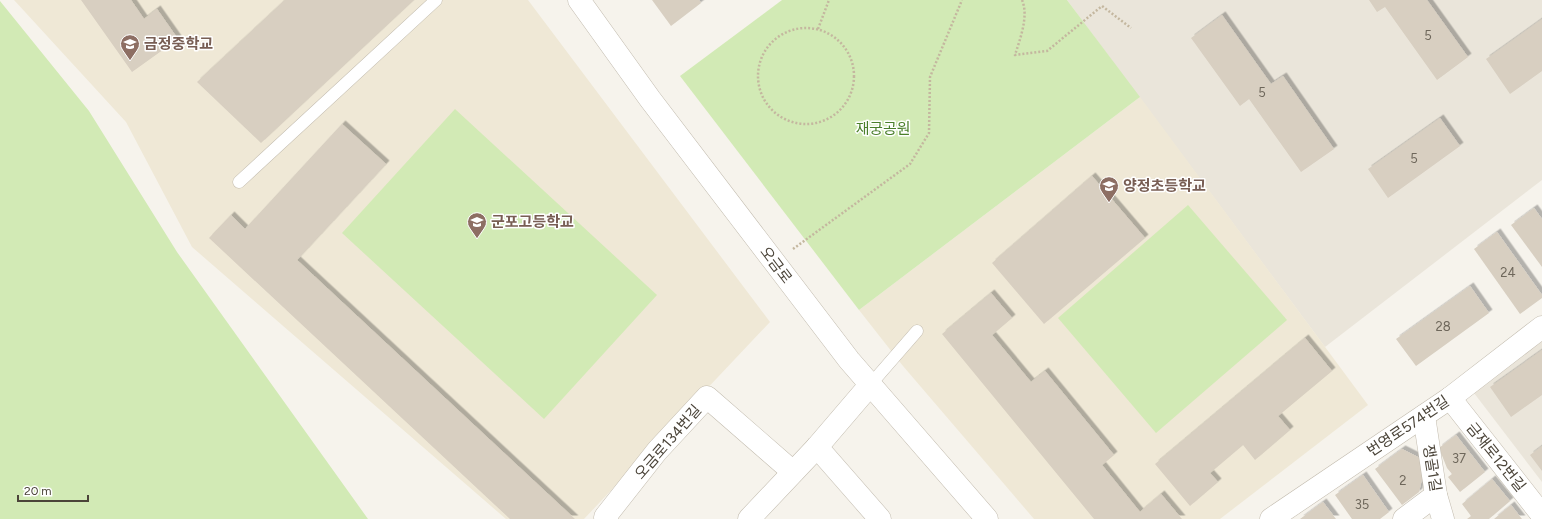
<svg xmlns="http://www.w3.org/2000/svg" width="1542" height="519" font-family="Figtree,'Noto Sans KR',sans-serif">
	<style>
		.residential { fill: #eae5da }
		.education { fill: #efe8d6 }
		.green { fill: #d2eab5 }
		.building { fill: #d8cfc1; filter: url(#shadow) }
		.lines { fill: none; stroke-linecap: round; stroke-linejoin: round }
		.service-casing { stroke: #c2bbae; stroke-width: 13 }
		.minor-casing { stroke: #c2bbae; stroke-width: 23 }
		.tertiary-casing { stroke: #c2bbae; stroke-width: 23 }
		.path { stroke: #c4b79f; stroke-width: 2.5; stroke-dasharray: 2 2; stroke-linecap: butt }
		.service { stroke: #fff; stroke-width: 12 }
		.minor { stroke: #fff; stroke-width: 22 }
		.tertiary { stroke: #fff; stroke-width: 22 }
		.labels { text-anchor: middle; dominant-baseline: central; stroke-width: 3; stroke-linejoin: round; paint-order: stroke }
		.number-label { font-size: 13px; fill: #6e675b }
		.education-label { font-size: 15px; font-weight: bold; fill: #785e54; stroke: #fff; text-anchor: start }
		.park-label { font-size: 15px; fill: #4a7f2a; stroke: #fff }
		.street-label { font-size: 15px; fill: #4b4439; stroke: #fff }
	</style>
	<defs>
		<filter id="shadow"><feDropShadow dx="3.5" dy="-3.5" stdDeviation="0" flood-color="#0004"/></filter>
	</defs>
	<rect width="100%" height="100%" fill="#f6f3ec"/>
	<!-- residential -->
	<g class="residential">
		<polygon points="1067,0 1542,0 1542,180 1325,347"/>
		<polygon points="1542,318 1542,482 1461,376"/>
	</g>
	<!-- education -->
	<g class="education">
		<polygon points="14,0 528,0 770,322 584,519 506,519 192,247 126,122"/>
		<polygon points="1140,97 1368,405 1220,519 1034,519 903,366 859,310"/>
	</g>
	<!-- green -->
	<g class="green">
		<polygon points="782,0 1067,0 1140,97 859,310 680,76"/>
		<polygon points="0,1 89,111 177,252 368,519 0,519"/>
		<polygon points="455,109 657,295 544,419 342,233"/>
		<polygon points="1188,205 1287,320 1156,433 1058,318"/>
	</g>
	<!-- building -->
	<g class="building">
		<polygon points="81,0 131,0 144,19 157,9 178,39 132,72"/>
		<polygon points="285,0 414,0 261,143 197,82"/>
		<polygon points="652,0 699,0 701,3 671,26"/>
		<polygon points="1369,0 1427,0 1468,57 1437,80 1385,7 1377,12"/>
		<polygon points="1222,15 1271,84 1283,76 1334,149 1301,172 1249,99 1240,106 1191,38"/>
		<polygon points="1542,19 1542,71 1510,94 1486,59"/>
		<polygon points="1440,118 1460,146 1388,198 1368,169"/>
		<polygon points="342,124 386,164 297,260 575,519 510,519 209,238 231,215 245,229"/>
		<polygon points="1092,176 1145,238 1044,324 992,263"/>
		<polygon points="1534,208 1542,219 1542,267 1511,225"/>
		<polygon points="1497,232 1542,295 1542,298 1520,314 1474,249"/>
		<polygon points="1470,286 1489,313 1416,366 1396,339"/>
		<polygon points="991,293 1012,318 992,335 1031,382 1045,371 1114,455 1102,465 1140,512 1161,494 1182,519 1094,519 942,334"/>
		<polygon points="1305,338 1332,371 1278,416 1290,430 1255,460 1243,445 1210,473 1218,482 1190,506 1155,464"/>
		<polygon points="1542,350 1542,395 1511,417 1490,387"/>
		<polygon points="1456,435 1485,472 1460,492 1448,477 1452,474 1447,468 1439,448"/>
		<polygon points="1542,446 1542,471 1530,455"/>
		<polygon points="1402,449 1418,457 1425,466 1419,492 1402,505 1375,469"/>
		<polygon points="1363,475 1389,512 1380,519 1352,519 1335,495"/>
		<polygon points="1492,479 1510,501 1489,519 1467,519 1471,516 1462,504"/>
		<polygon points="1323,502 1336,519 1300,519"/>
		<polygon points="1511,505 1522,519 1494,519"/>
	</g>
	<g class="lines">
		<!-- service casing -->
		<g class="service-casing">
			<g id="service">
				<polyline points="239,182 436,0"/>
				<polyline points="870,385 917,331"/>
			</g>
		</g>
		<!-- minor casing -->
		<g class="minor-casing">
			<g id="minor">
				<polyline points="1450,398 1542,515"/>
				<polyline points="1424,416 1436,495 1443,519"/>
				<polyline points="817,447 880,519"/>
				<polyline points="607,519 605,517 657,451 707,397 793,472"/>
				<polyline points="749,519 817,447 870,385"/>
				<polyline points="1271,519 1450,398 1542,327"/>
				<polyline points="1404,519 1436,495"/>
			</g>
		</g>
		<!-- tertiary casing -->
		<g class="tertiary-casing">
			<polyline id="tertiary" points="579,0 650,99 849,360 987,519"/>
		</g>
		<!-- path -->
		<g class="path">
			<path d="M1022 0C1029 16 1020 39 1015 55L1047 51 1102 6 1131 28"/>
			<circle cx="806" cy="76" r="48"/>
			<polyline points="818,29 829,0"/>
			<polyline points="793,249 910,164 929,133 930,77 962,0"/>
		</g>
		<!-- service -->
		<use href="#service" class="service"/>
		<!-- minor -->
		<use href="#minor" class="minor"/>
		<!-- tertiary -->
		<use href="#tertiary" class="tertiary"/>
	</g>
	<!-- icons -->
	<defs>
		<g id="school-pin" transform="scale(1)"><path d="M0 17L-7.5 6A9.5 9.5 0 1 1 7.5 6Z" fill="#8d6e63" stroke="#fff"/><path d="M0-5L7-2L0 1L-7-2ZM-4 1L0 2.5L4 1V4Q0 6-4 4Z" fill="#fff"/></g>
	</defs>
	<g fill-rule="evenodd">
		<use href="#school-pin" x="130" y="44"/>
		<use href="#school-pin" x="1109" y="186"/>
		<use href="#school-pin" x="477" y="222"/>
	</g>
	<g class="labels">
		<!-- number labels -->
		<g class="number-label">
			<text x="1428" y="35">5</text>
			<text x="1262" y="92">5</text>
			<text x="1414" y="158">5</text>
			<text x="1508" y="272">24</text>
			<text x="1443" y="326">28</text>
			<text x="1459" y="458">37</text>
			<text x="1403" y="480">2</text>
			<text x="1362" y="504">35</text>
		</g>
		<!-- education labels -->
		<g class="education-label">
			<text x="144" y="44">금정중학교</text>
			<text x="1123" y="186">양정초등학교</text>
			<text x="491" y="222">군포고등학교</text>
		</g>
		<!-- park labels -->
		<g class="park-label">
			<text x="883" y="129">재궁공원</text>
		</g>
		<!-- street labels -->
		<g class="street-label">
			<text transform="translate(776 265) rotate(53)">오금로</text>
			<text transform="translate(1408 426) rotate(-34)">번영로574번길</text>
			<text transform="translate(668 442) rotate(-49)">오금로134번길</text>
			<text transform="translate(1496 457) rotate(51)">금재로12번길</text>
			<text transform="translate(1432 468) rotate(81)">쟁골1길</text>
		</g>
	</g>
	<!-- scale -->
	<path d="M18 495v6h70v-6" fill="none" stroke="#4b4439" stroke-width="2"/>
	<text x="24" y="495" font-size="12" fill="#4b4439" stroke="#ffffff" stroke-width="3" paint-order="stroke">20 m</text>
</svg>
